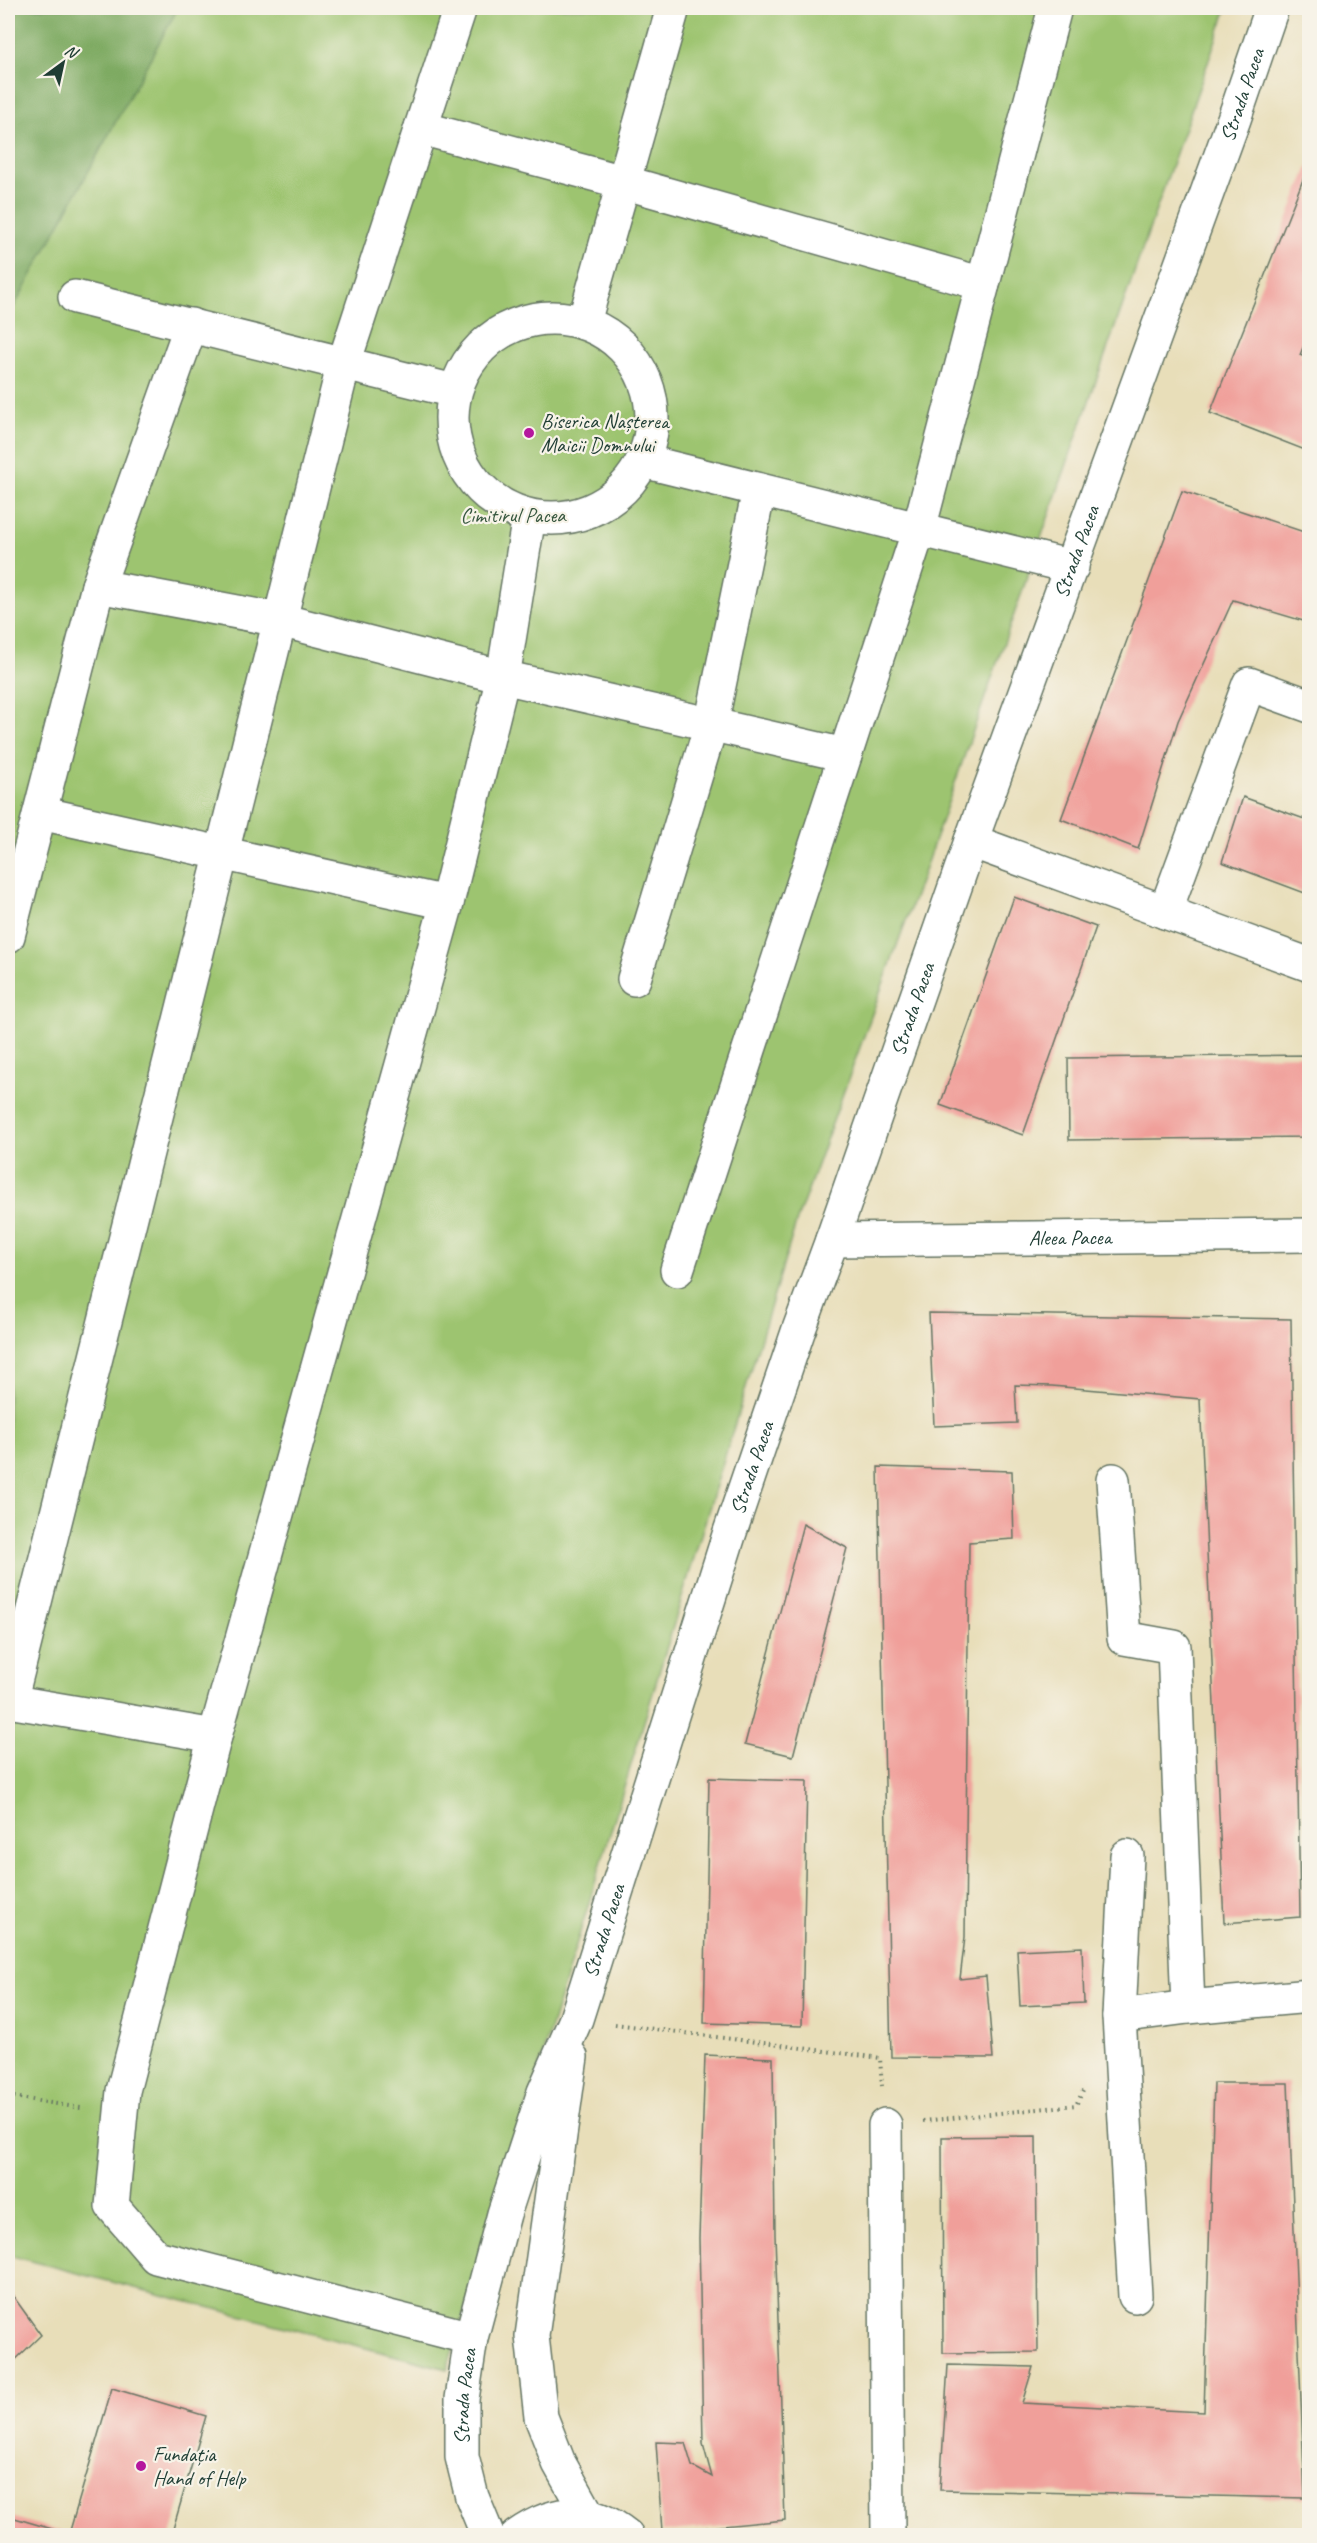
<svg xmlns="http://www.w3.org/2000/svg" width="1317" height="2543" font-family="Caveat,sans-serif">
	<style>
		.green { fill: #9dc470; stroke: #5e8052; stroke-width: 1.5 }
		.forest { fill: #7eaa62; stroke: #4e744b; stroke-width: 1.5 }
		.building { fill: #f09f9a }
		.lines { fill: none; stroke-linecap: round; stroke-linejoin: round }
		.minor-casing { stroke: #657563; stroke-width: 36 }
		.major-casing { stroke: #657563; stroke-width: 36 }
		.path { stroke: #657563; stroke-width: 4; stroke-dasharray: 1.5 4.5; stroke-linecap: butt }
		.minor { stroke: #fff; stroke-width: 33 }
		.major { stroke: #fff; stroke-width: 33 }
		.poi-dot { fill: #b5179e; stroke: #f7f3e8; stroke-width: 2 }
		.labels { text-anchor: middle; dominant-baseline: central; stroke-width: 4.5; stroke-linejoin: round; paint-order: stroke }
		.street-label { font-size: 21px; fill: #1f3d34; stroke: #f7f3e8 }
		.poi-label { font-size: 21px; fill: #1f3d34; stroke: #f7f3e8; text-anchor: start }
		.park-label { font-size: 21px; fill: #385840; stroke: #f7f3e8 }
	</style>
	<rect width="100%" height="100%" fill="#f7f3e8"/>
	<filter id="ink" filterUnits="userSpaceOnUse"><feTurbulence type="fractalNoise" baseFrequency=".0167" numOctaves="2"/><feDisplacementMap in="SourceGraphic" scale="12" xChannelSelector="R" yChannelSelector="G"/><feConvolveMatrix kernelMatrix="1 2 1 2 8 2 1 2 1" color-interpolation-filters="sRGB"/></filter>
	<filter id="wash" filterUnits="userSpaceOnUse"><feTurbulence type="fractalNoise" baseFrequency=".008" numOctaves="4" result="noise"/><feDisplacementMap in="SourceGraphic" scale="24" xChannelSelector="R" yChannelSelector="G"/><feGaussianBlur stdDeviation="1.35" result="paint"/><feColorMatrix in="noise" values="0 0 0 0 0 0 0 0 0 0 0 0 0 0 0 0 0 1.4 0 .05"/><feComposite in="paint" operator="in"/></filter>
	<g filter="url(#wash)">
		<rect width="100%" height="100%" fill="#e8deb9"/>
		<!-- green -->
		<polygon class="green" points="8,8 1227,8 924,871 796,1223 447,2369 8,2255"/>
		<!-- forest -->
		<polygon class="forest" points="8,8 178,8 8,318"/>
		<g id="blocks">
			<!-- building -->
			<g class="building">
				<polygon points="1310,162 1310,330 1300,355 1310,359 1310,452 1210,413"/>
				<polygon points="1182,491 1310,534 1310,623 1233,600 1178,721 1138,849 1061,819"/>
				<polygon points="1243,797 1310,821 1310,895 1222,862"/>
				<polygon points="1014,897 1096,927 1023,1135 940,1105"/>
				<polygon points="1310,1055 1310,1137 1069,1140 1068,1058"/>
				<polygon points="929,1313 1291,1319 1300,1917 1224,1923 1200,1399 1052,1386 1015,1385 1017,1423 934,1426"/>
				<polygon points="878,1467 1012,1471 1014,1539 969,1542 965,1937 960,1979 986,1976 993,2058 891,2057"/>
				<polygon points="803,1524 847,1548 793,1756 745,1744"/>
				<polygon points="709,1778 807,1781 802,2026 704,2023"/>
				<polygon points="1082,1947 1084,2003 1020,2006 1017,1950"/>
				<polygon points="705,2055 773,2058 775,2235 785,2520 662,2532 656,2442 685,2443 692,2466 712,2477 703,2444 699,2238"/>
				<polygon points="1214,2083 1288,2083 1305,2498 940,2490 948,2365 1033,2367 1022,2403 1204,2412"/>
				<polygon points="1036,2136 1038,2352 943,2353 942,2137"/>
				<polygon points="8,2289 41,2335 8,2367"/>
				<polygon points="112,2388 206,2416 171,2536 8,2536 8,2516 69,2534"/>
			</g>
		</g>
	</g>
	<g filter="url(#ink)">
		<use href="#blocks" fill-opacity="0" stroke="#657563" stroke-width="1.5"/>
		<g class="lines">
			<!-- minor casing -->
			<g class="minor-casing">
				<g id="minor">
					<polyline points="421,128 623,182 983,284"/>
					<polyline points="75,297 454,391"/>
					<circle cx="552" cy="418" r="100"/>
					<polyline points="584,322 673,8"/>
					<polyline points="643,461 1072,567"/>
					<polyline points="98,586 280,620 503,677 845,755"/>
					<polyline points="40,813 447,903"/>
					<polyline points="971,841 1310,965"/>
					<polyline points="1165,912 1249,684 1310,706"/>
					<polyline points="8,936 98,586 191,325"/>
					<polyline points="634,979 711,725 759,490"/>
					<path id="s1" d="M832 1240 1310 1235"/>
					<polyline points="677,1270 919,529 1055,8"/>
					<polyline points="1113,1480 1124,1638 1174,1647 1188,2007 1310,1996"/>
					<polyline points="8,1701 215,1736"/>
					<polyline points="10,1702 344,363 460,8"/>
					<polyline points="1127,1856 1119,2016 1135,2296"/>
					<polyline points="1119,2016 1188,2007"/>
					<polyline points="885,2125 888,2536"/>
					<polyline points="471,2338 156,2257 112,2206 123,2091 215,1736 447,903 503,677 529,516"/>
				</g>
			</g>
			<!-- major casing -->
			<g class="major-casing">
				<g id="major">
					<polyline points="571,2057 532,2336 541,2417 559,2463 588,2515"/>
					<path id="s2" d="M488 2536 472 2497 462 2457V2399L471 2338 504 2214 544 2092 576 2019 729 1535 798 1332 832 1240 971 841 1234 119 1272 8"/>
					<path d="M517 2536C555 2509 590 2506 627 2536"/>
				</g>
			</g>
			<!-- path -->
			<g class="path">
				<polyline points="615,2024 880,2058 882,2086"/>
				<polyline points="8,2096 81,2108"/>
				<polyline points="923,2121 1076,2105 1083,2091"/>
			</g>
			<!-- minor -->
			<use href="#minor" class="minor"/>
			<!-- major -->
			<use href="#major" class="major"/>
		</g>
	</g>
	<!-- markers -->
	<g class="poi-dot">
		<circle cx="529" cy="433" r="6"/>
		<circle cx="141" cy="2466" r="6"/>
	</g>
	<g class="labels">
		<!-- street labels -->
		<g class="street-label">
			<text stroke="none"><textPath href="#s2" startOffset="2576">Strada Pacea</textPath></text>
			<text stroke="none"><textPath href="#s2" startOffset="2090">Strada Pacea</textPath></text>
			<text stroke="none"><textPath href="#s2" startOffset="1604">Strada Pacea</textPath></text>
			<text stroke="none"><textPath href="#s1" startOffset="238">Aleea Pacea</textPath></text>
			<text stroke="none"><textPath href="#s2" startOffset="1118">Strada Pacea</textPath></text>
			<text stroke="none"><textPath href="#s2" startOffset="632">Strada Pacea</textPath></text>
			<text stroke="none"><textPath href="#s2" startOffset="144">Strada Pacea</textPath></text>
		</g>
		<!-- poi labels -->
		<g class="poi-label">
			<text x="541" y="421">Biserica Nașterea<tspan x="541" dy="24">Maicii Domnului</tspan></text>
			<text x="153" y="2454">Fundația<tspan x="153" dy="24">Hand of Help</tspan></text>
		</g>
		<!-- park labels -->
		<g class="park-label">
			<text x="513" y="515">Cimitirul Pacea</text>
		</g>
	</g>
	<!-- margin -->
	<rect width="1317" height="2543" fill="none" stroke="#f7f3e8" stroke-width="30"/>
	<!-- north arrow -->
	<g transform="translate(63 63) rotate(33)" stroke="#f7f3e8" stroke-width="4.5" paint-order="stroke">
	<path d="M0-4.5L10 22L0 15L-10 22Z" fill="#1f3d34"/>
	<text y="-9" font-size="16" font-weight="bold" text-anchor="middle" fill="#1f3d34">N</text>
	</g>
</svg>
